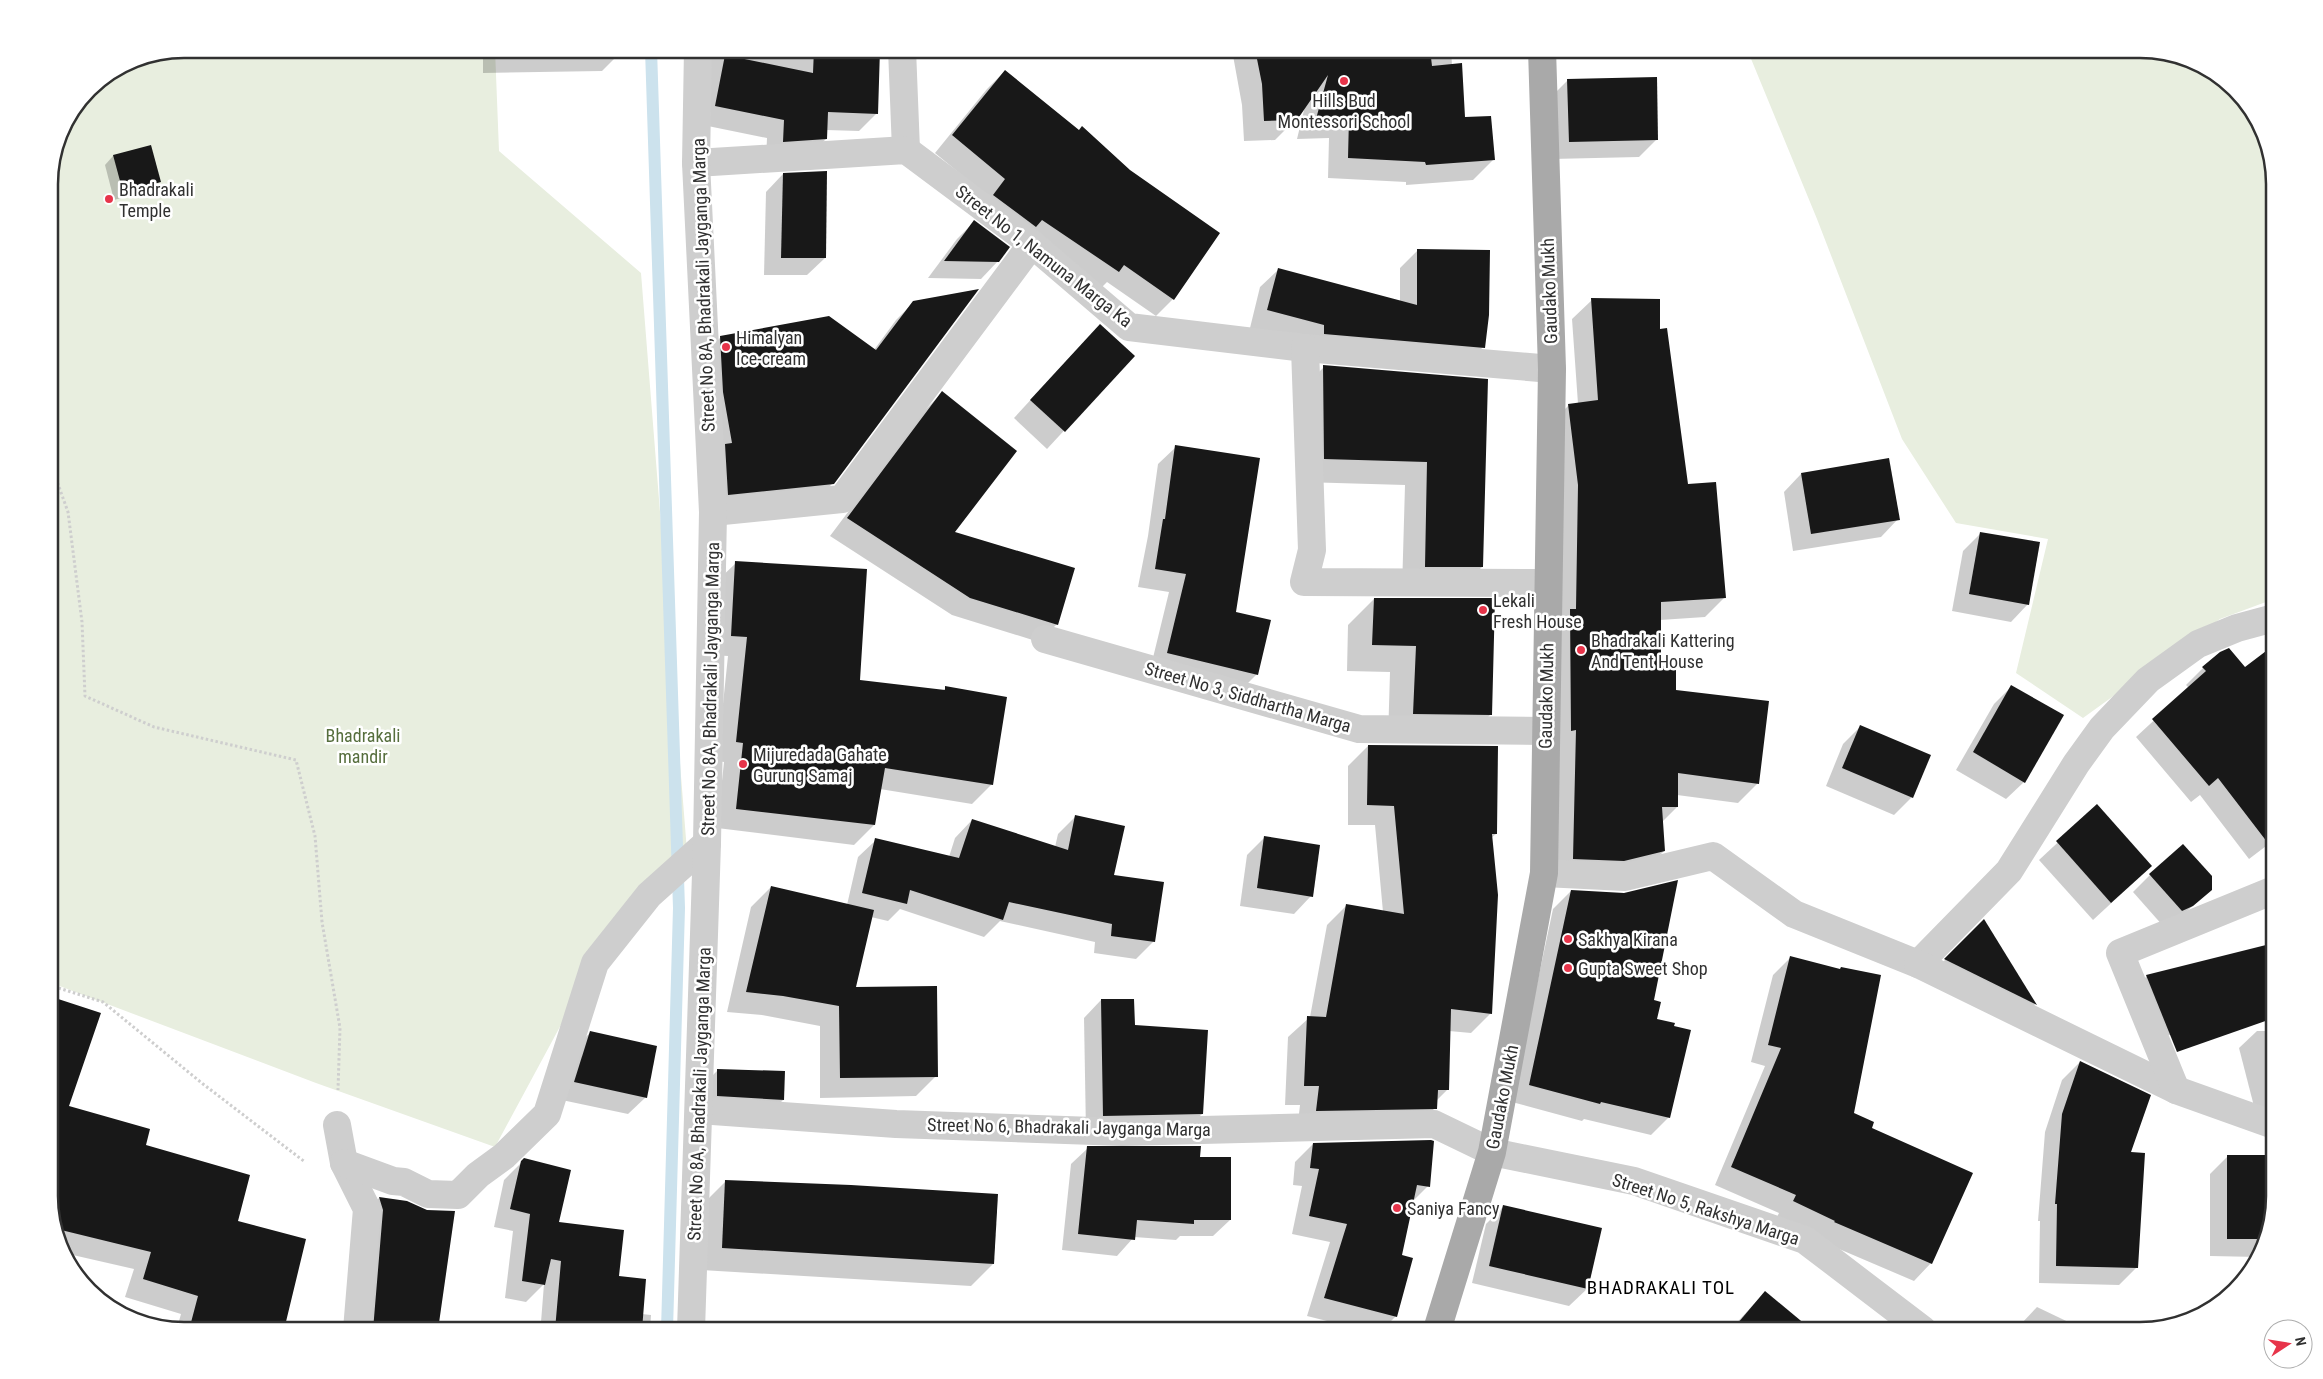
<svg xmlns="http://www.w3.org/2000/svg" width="2323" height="1379" font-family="'Roboto Condensed',sans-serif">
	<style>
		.green { fill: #e8eedf }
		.shadow { fill: #0003 }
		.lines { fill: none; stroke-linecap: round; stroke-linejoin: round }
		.stream { stroke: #cce2ed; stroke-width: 12 }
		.building { fill: #181818 }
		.path { stroke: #cecece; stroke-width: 3; stroke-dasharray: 2.5 2.5; stroke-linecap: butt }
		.minor { stroke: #cecece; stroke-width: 28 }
		.major { stroke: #a9a9a9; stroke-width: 28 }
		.poi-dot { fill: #e7344a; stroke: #fff; stroke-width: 2 }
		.labels { text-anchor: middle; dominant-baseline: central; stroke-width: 5; stroke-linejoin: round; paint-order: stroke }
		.poi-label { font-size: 18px; fill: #313131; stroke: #fff; text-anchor: start }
		.street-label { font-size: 18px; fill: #313131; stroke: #fff }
		.park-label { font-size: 18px; fill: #566e3d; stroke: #fff }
		.neighbourhood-label { font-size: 19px; letter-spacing: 1px; fill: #000; stroke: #fff }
		.rim { fill: none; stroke: #313131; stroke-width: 2.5 }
	</style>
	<rect width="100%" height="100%" fill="#fff"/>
	<!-- green -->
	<g class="green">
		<polygon points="184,49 495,49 499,151 641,273 688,864 597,958 495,1147 316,1083 49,982 49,175 63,124 89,88 132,59"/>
		<polygon points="1747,49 2139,49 2207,67 2256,116 2274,175 2274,599 2220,619 2083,718 2016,673 2048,539 1956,523 1902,439 1817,219"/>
	</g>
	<!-- shadow -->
	<g class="shadow">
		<polygon points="483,49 619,49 619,54 602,71 483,73"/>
		<polygon points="713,49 879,49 876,114 859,131 826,130 826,139 808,156 766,159 767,138 698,124"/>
		<polygon points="1233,49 1451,49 1452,65 1463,119 1493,160 1473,180 1406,185 1406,182 1328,178 1329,138 1297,139 1305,106 1296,119 1275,140 1244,141 1242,105 1232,50"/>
		<polygon points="1005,71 1173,299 1156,316 1107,282 1100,289 935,153 987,89"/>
		<polygon points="1568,80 1657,139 1639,157 1552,159 1550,98"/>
		<polygon points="150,147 159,182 151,190 114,200 105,165 113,156"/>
		<polygon points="783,174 825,258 807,275 764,275 766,192"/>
		<polygon points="974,222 998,261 981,279 928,278 957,239"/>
		<polygon points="1418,250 1483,347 1466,365 1250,328 1260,287 1278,270 1400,302 1400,268"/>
		<polygon points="1592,300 1659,330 1687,485 1725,597 1705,617 1660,620 1660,668 1675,691 1758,783 1738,803 1677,795 1677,807 1662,822 1664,851 1644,871 1554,878 1549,425 1569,405 1578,404 1572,319"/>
		<polygon points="914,302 833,483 815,501 711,512 703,355 721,337 874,350 896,320"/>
		<polygon points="1083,343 1133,356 1047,449 1014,418"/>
		<polygon points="1324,367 1487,380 1482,567 1458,590 1402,590 1405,485 1302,482 1301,390"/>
		<polygon points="942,393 953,532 1057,624 1039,642 952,615 830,536 924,411"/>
		<polygon points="1176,447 1257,674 1239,692 1150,670 1169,592 1138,587 1148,536 1158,464"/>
		<polygon points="1801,474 1898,519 1881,537 1793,551 1784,492"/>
		<polygon points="1981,533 2028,604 2011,622 1952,611 1963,551"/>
		<polygon points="736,563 859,682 942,691 946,688 992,784 972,804 880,789 874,825 854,845 717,828 724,762 717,761 728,656 712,655 716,582"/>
		<polygon points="1374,599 1491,714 1465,740 1388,739 1390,672 1347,671 1348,625"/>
		<polygon points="2274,646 2274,840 2249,859 2200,795 2191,802 2136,737 2189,688 2186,685 2203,668 2245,668"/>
		<polygon points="2012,686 2024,782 2006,799 1956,770 1994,704"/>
		<polygon points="1860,727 1912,797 1894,815 1826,786 1843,744"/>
		<polygon points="1368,746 1496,834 1491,838 1491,1013 1471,1033 1449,1031 1447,1090 1436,1101 1435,1108 1415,1128 1297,1131 1300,1105 1285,1105 1288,1037 1310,1017 1327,925 1347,905 1383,912 1375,825 1348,825 1348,766"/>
		<polygon points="2097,806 2133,883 2093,920 2039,860"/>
		<polygon points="1075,817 1154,941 1136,959 1094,953 1095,942 1000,921 984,937 900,909 888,921 871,917 854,989 936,1076 916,1096 820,1098 820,1026 762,1015 727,1012 751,907 771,887 847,905 858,857 876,840 949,857 955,838 972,820 1055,847 1058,834"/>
		<polygon points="1264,838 1311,896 1294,914 1240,906 1247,855"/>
		<polygon points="2150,875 2211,889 2174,923 2164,927 2133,892"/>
		<polygon points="1571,891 1652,1001 1669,1117 1651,1135 1584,1119 1582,1121 1512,1102 1553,909"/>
		<polygon points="1984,921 2035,1005 2018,1022 1928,977"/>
		<polygon points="2271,945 2274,948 2274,1011 2148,1040 2129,994 2147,976"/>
		<polygon points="1791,957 1853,1114 1870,1129 1931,1263 1914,1281 1818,1240 1776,1219 1779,1213 1715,1185 1765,1066 1751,1062 1773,975"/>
		<polygon points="1101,1000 1133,1026 1202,1114 1184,1131 1086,1133 1084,1018"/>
		<polygon points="2257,1031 2274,1031 2274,1114 2257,1118 2239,1048"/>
		<polygon points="590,1033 646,1097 628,1114 557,1099 572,1050"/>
		<polygon points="2080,1062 2129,1153 2137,1267 2119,1285 2039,1283 2040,1221 2038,1221 2045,1132 2062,1080"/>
		<polygon points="718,1070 783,1100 766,1117 700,1113 700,1088"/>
		<polygon points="67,1106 144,1146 237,1222 305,1240 282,1330 184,1330 177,1328 181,1314 125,1297 134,1269 64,1253 49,1204"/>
		<polygon points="1313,1144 1428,1186 1411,1203 1400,1256 1396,1316 1382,1330 1363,1330 1307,1316 1330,1242 1292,1234 1302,1186 1293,1185 1295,1162"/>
		<polygon points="1088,1148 1199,1159 1230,1220 1213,1236 1180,1236 1176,1240 1134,1237 1117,1256 1062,1250 1071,1164"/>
		<polygon points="2228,1156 2274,1156 2274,1195 2258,1257 2210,1256 2210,1174"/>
		<polygon points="524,1160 558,1223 617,1277 642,1314 651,1315 650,1330 543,1330 543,1322 541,1322 544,1284 526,1302 505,1298 513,1231 494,1227 504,1180"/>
		<polygon points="726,1181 993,1264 971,1286 701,1270 704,1203"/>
		<polygon points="379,1198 406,1202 436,1299 433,1330 357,1330 362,1216"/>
		<polygon points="1503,1207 1601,1229 1587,1289 1569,1306 1472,1283 1486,1224"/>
		<polygon points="1765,1292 1810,1330 1730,1330"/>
		<polygon points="2037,1307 2083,1329 2082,1330 2017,1330 2020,1325"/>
	</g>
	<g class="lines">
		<!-- stream -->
		<polyline class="stream" points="651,49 679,908 667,1330"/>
	</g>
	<!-- building -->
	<g class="building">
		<polygon points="814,49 880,49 878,114 828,112 827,139 783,142 784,120 715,106 725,55 813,73"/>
		<polygon points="1255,49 1430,49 1432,66 1462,63 1465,117 1491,116 1495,160 1426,165 1425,162 1348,158 1349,118 1316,119 1328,75 1297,120 1264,121 1262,84"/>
		<polygon points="1005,70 1079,130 1082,126 1130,170 1220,233 1174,300 1124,265 1119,272 1042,220 1036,227 993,195 1005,179 952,135"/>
		<polygon points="1657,77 1658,140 1569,142 1567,79"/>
		<polygon points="151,145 161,182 123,192 113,155"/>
		<polygon points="827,171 826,258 781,258 783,173"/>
		<polygon points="974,220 1010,247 999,262 944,261"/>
		<polygon points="1417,249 1490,250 1489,315 1485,348 1324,334 1324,325 1267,310 1278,268 1417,305"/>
		<polygon points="979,289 834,484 728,495 725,444 732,443 723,392 720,336 829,316 876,350 913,301"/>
		<polygon points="1591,298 1660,299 1660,329 1667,328 1688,484 1716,482 1726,598 1661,602 1661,666 1676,666 1676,690 1769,701 1759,784 1678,773 1678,807 1662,807 1665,851 1624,861 1573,859 1576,730 1571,731 1570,609 1576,609 1578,485 1568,404 1598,400"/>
		<polygon points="1100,324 1135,356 1065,432 1030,400"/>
		<polygon points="1323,365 1488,379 1483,567 1425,567 1427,462 1324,459"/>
		<polygon points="942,391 1017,451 955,532 1075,568 1058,625 970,598 847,518"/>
		<polygon points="1175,445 1260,458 1236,612 1271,620 1258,675 1167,653 1186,574 1155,569 1163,519 1165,519"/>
		<polygon points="1889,458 1900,520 1811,534 1801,473"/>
		<polygon points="1980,532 2040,542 2029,605 1969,594"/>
		<polygon points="735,561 867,569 860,680 945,690 945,686 1007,697 993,785 885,768 875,825 736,809 743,743 736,742 747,637 731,636"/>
		<polygon points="1374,598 1495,598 1492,715 1413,714 1416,646 1372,645"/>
		<polygon points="2274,645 2274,851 2218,778 2209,786 2152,719 2206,671 2202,667 2220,652 2229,648 2245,667"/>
		<polygon points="2011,685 2064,715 2025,783 1973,752"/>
		<polygon points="1860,725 1931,755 1913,798 1842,768"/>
		<polygon points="1368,745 1498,746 1497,834 1492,834 1498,895 1492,1014 1451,1009 1449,1090 1438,1090 1437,1109 1316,1111 1319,1086 1304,1086 1307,1016 1326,1017 1346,904 1404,914 1394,806 1367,805"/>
		<polygon points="2097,804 2152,866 2111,903 2056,841"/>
		<polygon points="1075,815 1125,826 1114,875 1164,882 1155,942 1111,936 1112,924 1009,902 1003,920 910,890 907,904 862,893 875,838 959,858 972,819 1068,850"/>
		<polygon points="1264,836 1320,845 1313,897 1257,888"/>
		<polygon points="2183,844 2212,876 2212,890 2193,906 2182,911 2149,874"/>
		<polygon points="1678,880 1654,1000 1661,1002 1657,1019 1675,1023 1674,1026 1691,1030 1670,1118 1601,1102 1600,1104 1529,1085 1571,890 1624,893"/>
		<polygon points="771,886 874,910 856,987 937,986 938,1077 840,1078 839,1006 783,996 746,992"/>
		<polygon points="1984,919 2037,1005 1944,959"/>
		<polygon points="2274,943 2274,1018 2177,1052 2146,975"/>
		<polygon points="1790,956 1840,969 1841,967 1881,975 1854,1113 1874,1122 1872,1128 1973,1173 1932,1264 1834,1222 1835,1221 1793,1201 1796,1195 1731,1167 1781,1048 1768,1045"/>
		<polygon points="49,996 101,1013 69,1106 150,1129 146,1145 250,1175 238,1221 306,1239 284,1330 189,1330 198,1296 143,1279 151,1252 57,1229 49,1204"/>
		<polygon points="1101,999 1134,999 1135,1025 1208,1030 1203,1114 1103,1116"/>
		<polygon points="590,1031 657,1046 647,1098 574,1082"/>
		<polygon points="2080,1061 2151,1095 2131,1152 2145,1153 2138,1268 2056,1266 2057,1204 2055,1204 2062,1114"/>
		<polygon points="717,1069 785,1071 784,1100 717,1096"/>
		<polygon points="1431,1140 1434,1141 1430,1187 1417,1185 1402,1255 1413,1258 1397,1317 1324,1298 1347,1224 1309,1216 1319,1169 1310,1168 1313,1143"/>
		<polygon points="1087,1146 1201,1146 1200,1157 1231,1157 1231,1220 1194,1220 1194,1224 1137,1220 1135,1240 1078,1234"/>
		<polygon points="2227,1155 2274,1155 2274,1195 2262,1239 2227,1239"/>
		<polygon points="524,1158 571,1170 559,1222 624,1230 619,1276 646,1279 642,1330 555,1330 561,1261 551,1259 545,1285 522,1281 530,1214 510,1209 521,1161"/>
		<polygon points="725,1180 851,1185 998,1194 994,1264 722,1248"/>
		<polygon points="379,1197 407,1201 427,1210 455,1211 438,1330 373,1330 383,1210"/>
		<polygon points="1503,1205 1602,1228 1588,1289 1489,1266"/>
		<polygon points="1765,1291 1812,1330 1732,1330"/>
	</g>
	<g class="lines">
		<!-- path -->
		<g class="path">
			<polyline points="49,306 51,304"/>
			<polyline points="49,459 68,512 82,622 85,696 154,727 296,760 315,836 322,922 340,1028 338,1090"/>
			<polyline points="49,985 103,1002 203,1084 305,1162"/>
		</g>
		<!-- minor -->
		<g class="minor">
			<polyline points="902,49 906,150"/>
			<polyline points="696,163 906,150 1032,244 1129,327 1305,348 1552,369"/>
			<polyline points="1305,348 1312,550 1304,582 1548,583"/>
			<polyline points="713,512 842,499 1032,244"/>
			<polyline points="1045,639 1359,729 1545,731"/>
			<polyline points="1544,873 1625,877 1713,856 1794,914 1918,964 2009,871 2076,764 2102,728 2148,680 2198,644 2237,628 2274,618"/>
			<polyline points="1918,964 2176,1090 2274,1125"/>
			<polyline points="2176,1090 2120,953 2274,890"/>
			<polyline points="699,1110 896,1124 1122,1132 1434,1124 1492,1152 1634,1181 1805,1240 1923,1330"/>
			<polyline points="337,1125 344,1163 367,1209 357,1330"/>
			<polyline points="344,1163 393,1181 404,1182 428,1194 458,1195 478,1175 504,1156 547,1114 595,963 649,895 707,843"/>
			<polyline points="691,1330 707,843 713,512 696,163 698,49"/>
		</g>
		<!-- major -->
		<polyline class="major" points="1437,1330 1492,1152 1544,873 1552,369 1542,49"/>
	</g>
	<!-- markers -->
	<g class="poi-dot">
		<circle cx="1344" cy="81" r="5"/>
		<circle cx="109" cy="199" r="5"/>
		<circle cx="726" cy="347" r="5"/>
		<circle cx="1483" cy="610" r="5"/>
		<circle cx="1581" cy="650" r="5"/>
		<circle cx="743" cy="764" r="5"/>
		<circle cx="1568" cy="939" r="5"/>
		<circle cx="1568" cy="968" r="5"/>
		<circle cx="1397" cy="1208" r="5"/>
	</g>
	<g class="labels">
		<!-- poi labels -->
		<g class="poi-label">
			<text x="1344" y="100" text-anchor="middle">Hills Bud<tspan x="1344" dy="21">Montessori School</tspan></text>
			<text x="119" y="189">Bhadrakali<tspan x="119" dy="21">Temple</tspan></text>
			<text x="736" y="337">Himalyan<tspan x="736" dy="21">Ice-cream</tspan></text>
			<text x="1493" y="600">Lekali<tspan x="1493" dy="21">Fresh House</tspan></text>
			<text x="1591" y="640">Bhadrakali Kattering<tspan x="1591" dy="21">And Tent House</tspan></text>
			<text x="753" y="754">Mijuredada Gahate<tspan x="753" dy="21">Gurung Samaj</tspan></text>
			<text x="1578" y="939">Sakhya Kirana</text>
			<text x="1578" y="968">Gupta Sweet Shop</text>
			<text x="1407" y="1208">Saniya Fancy</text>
		</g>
		<!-- street labels -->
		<g class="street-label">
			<text transform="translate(1044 256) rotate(38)">Street No 1, Namuna Marga Ka</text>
			<text transform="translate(703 285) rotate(-92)">Street No 8A, Bhadrakali Jayganga Marga</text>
			<text transform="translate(1549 291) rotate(-92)">Gaudako Mukh</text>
			<text transform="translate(710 689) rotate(-89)">Street No 8A, Bhadrakali Jayganga Marga</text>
			<text transform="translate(1546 696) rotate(-89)">Gaudako Mukh</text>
			<text transform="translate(1248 697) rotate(16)">Street No 3, Siddhartha Marga</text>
			<text transform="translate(699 1094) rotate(-88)">Street No 8A, Bhadrakali Jayganga Marga</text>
			<text transform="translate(1502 1097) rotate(-79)">Gaudako Mukh</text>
			<text transform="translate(1069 1127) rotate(1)">Street No 6, Bhadrakali Jayganga Marga</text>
			<text transform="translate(1706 1209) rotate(18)">Street No 5, Rakshya Marga</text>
		</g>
		<!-- park labels -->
		<g class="park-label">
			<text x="363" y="735">Bhadrakali<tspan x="363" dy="21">mandir</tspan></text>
		</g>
		<!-- neighbourhood labels -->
		<g class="neighbourhood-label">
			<text x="1661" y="1287">BHADRAKALI TOL</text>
		</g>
	</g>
	<!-- crop -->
	<path d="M0 0H2323V1379H0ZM184 58H2140A126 126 0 0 1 2266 184V1196A126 126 0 0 1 2140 1322H184A126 126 0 0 1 58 1196V184A126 126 0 0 1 184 58Z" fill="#fff" fill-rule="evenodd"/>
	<path class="rim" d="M184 58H2140A126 126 0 0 1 2266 184V1196A126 126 0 0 1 2140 1322H184A126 126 0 0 1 58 1196V184A126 126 0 0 1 184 58Z"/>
	<!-- north arrow -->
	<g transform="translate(2288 1344) rotate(78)"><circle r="24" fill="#ffffff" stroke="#adadad"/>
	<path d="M0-4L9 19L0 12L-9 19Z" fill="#e7344a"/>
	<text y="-8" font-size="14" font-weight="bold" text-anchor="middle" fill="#313131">N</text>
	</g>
</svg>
